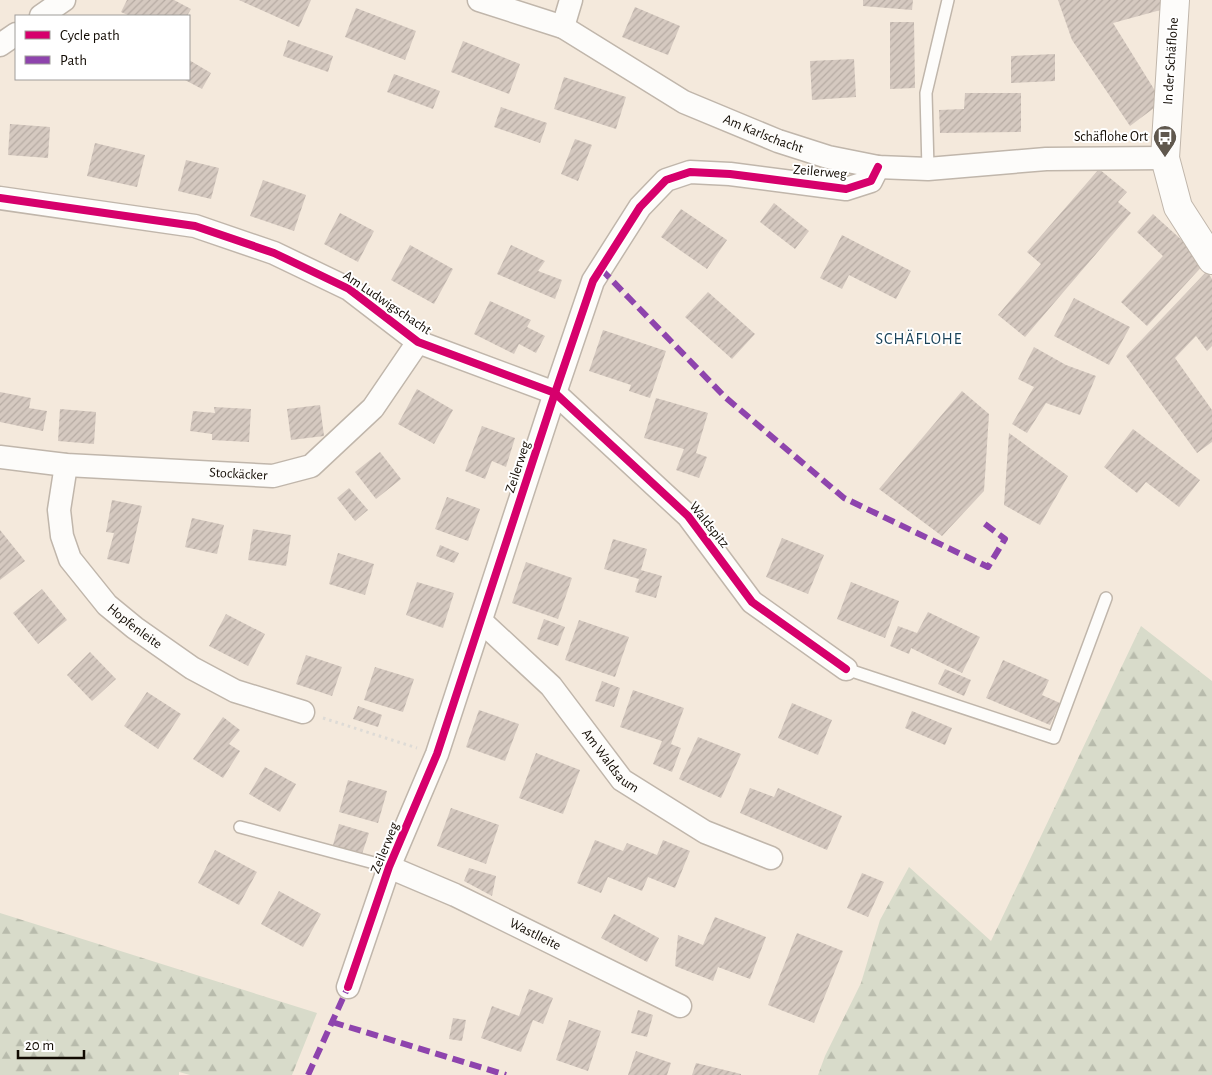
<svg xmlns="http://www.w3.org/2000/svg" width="1212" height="1075" font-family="'Alegreya Sans',sans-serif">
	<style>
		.forest { fill: url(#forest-firs) }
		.building { fill: url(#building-hatch) }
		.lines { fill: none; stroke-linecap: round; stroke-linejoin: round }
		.service-casing { stroke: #c0b6ab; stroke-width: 14 }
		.minor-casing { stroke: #c0b6ab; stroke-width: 25 }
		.tertiary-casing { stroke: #c0b6ab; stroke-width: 30 }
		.path { stroke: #dedbd6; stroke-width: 3; stroke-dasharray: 2.5 4; stroke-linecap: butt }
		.service { stroke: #fdfcfa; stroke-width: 11 }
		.minor { stroke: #fdfcfa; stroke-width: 22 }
		.tertiary { stroke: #fdfcfa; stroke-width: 28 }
		.quiet { stroke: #8e44ad; stroke-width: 6; stroke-dasharray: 12 6; stroke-linecap: butt }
		.cycleway-casing { stroke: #fff; stroke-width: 11 }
		.cycleway { stroke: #d6006c; stroke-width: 8 }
		.labels { text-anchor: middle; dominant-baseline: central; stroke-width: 4; stroke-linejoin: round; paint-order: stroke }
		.street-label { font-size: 14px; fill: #110a02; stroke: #fff }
		.poi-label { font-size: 14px; fill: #110a02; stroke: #fff; text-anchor: end }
		.quarter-label { font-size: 16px; letter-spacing: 1px; fill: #194259; stroke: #fff }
	</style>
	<defs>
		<pattern id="forest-firs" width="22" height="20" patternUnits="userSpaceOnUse" patternTransform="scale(1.25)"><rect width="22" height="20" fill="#d8dbca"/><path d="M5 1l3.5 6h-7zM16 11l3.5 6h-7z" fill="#b8bbac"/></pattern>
		<pattern id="building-hatch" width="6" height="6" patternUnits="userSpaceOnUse" patternTransform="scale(1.25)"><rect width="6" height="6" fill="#d5c9c0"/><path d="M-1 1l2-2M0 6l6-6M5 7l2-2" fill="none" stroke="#b6aba3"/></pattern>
	</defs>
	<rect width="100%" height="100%" fill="#f4e9dc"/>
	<!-- forest -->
	<g class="forest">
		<polygon points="1141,626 1212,681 1212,1075 818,1075 825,1056 861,983 880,920 909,867 991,941"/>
		<polygon points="0,913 317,1013 292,1075 190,1075 179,1072 179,1075 0,1075"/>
	</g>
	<!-- building -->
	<g class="building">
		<polygon points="127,0 174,0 191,9 187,16 130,16 121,12"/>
		<polygon points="239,0 311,0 299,27"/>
		<polygon points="863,0 913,0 912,10 863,6"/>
		<polygon points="1058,0 1166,0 1168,8 1113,23 1162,102 1130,126 1072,40"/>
		<polygon points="635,7 680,26 668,55 622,37"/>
		<polygon points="356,8 416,31 405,60 345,37"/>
		<polygon points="890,22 914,22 915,88 890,89"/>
		<polygon points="288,40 333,56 328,72 283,56"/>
		<polygon points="463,41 520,64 509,94 451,72"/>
		<polygon points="1055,54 1055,81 1011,83 1011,56"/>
		<polygon points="854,59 856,97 812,100 810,61"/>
		<polygon points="189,60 211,73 202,89 183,79 189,79"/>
		<polygon points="394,74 440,91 433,109 387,92"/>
		<polygon points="564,77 626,97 616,129 554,109"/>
		<polygon points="965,93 1021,93 1021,132 940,133 939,110 964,109"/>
		<polygon points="501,107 547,123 540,143 494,127"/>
		<polygon points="10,124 50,127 48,158 8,155"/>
		<polygon points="575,139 592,145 578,181 561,174"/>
		<polygon points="95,143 145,155 137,187 87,176"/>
		<polygon points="186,160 219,168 211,199 178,191"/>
		<polygon points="1099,169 1127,192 1118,202 1131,213 1025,337 998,315 1041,264 1027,252"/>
		<polygon points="263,180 306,195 294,231 250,216"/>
		<polygon points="774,203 809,231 795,249 760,222"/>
		<polygon points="681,209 727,240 707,269 661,237"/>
		<polygon points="340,213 374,231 358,262 324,244"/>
		<polygon points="1153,214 1206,262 1147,326 1121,302 1163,256 1137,232"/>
		<polygon points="842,235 911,271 896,299 849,275 842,289 820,278"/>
		<polygon points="410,245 453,269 434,304 391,280"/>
		<polygon points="511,245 545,261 538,271 562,280 555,299 497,274"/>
		<polygon points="1207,271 1212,279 1212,346 1207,351 1196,336 1175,358 1212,410 1212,442 1197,453 1126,356"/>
		<polygon points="708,292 755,334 732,359 685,317"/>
		<polygon points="1074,298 1130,327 1109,365 1054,336"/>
		<polygon points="490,301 531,320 527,327 545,336 536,353 519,344 514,354 474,334"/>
		<polygon points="603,330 666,351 650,398 629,391 631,385 589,371"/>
		<polygon points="1034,347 1066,365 1096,376 1080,415 1046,403 1027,433 1012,424 1034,387 1018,379"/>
		<polygon points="417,389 453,410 434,444 398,424"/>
		<polygon points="962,391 989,414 984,491 942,536 879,489"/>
		<polygon points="0,392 31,398 29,408 47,411 43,431 0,422"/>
		<polygon points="656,398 708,413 696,453 707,457 699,478 676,470 684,449 644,438"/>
		<polygon points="320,405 324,436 291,440 287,409"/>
		<polygon points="214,407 251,409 249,442 212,440 212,434 190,431 193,411 215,413"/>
		<polygon points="60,409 96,412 94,444 58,441"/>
		<polygon points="482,426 515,438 506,467 492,461 485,479 465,471"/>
		<polygon points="1133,429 1200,480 1179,507 1146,482 1137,493 1104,467"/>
		<polygon points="1009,433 1068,476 1040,525 1004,505"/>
		<polygon points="380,452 401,479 376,499 355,472"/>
		<polygon points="349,488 368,510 355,521 337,498"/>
		<polygon points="447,497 480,509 468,541 435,529"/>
		<polygon points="112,500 142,506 129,564 107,559 114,533 106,532"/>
		<polygon points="192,518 224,525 217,554 185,547"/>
		<polygon points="253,529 291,535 286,566 248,560"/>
		<polygon points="0,530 25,561 0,580"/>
		<polygon points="782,538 824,555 808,594 766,577"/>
		<polygon points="613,539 647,549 641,570 662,576 656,598 635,592 639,579 604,569"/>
		<polygon points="440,545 459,553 454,563 436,556"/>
		<polygon points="338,553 374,564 365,595 329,584"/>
		<polygon points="526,562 572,578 558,619 512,603"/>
		<polygon points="417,582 454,593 443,628 406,615"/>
		<polygon points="851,582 899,601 885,638 837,619"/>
		<polygon points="42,589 67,620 38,644 13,613"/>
		<polygon points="928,612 980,637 962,673 911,648 909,654 890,646 898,626 917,633"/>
		<polygon points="226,614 265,634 248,666 209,646"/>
		<polygon points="544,619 565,627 558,646 537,639"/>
		<polygon points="579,620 629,637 615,677 565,660"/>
		<polygon points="90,652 116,679 92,701 67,675"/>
		<polygon points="306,655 342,667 332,696 296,684"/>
		<polygon points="1003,660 1049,680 1042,695 1060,703 1050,725 986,698"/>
		<polygon points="375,667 414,679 403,712 364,700"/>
		<polygon points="945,669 971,680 964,696 938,684"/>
		<polygon points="602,681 620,688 614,707 595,701"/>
		<polygon points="633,690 684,708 671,744 681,748 672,772 653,764 662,741 620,727"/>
		<polygon points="147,692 181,714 158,749 124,726"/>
		<polygon points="792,703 832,720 818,755 778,738"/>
		<polygon points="358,706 382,715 378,727 353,719"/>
		<polygon points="479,710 519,724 505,761 466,747"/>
		<polygon points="912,711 952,728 945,745 905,728"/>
		<polygon points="223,717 240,730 229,744 240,751 223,778 193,759"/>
		<polygon points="698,737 741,754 721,798 679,779"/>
		<polygon points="536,753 580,770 563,814 519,798"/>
		<polygon points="265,767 296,784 280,812 249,794"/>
		<polygon points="348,780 387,791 378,823 339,812"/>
		<polygon points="750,788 774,797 778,788 842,816 827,850 740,813"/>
		<polygon points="451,808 499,825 486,864 437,846"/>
		<polygon points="339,824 369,833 362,854 333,845"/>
		<polygon points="595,840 623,851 627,843 657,855 663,840 690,851 675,888 648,877 642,891 608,877 601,893 577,883"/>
		<polygon points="215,850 257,872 239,905 198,883"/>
		<polygon points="469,868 496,876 492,896 464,881"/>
		<polygon points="862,873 884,882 868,917 847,908"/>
		<polygon points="279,891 321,914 303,947 261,924"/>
		<polygon points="614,914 659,938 647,962 601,938"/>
		<polygon points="715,917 766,937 750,979 718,967 713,981 675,966 678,935 703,945"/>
		<polygon points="797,933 843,951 814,1023 768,1005"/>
		<polygon points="529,989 553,998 543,1024 533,1020 521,1052 481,1038 492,1006 519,1016"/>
		<polygon points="638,1010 653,1015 647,1037 631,1033"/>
		<polygon points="453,1018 466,1020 462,1041 449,1039"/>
		<polygon points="569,1020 601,1031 588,1071 556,1060"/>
		<polygon points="636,1051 671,1063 667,1075 628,1075"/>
		<polygon points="696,1063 741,1074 741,1075 692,1075"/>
	</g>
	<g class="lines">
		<!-- service casing -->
		<g class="service-casing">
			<g id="service">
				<polyline points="928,169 926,93 948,0"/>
				<polyline points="846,669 1054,738 1106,598"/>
				<polyline points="240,827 389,867"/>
			</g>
		</g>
		<!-- minor casing -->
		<g class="minor-casing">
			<g id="minor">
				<path id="s1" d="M479 0 563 27 684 102 778 141 828 157 878 167 928 169 1046 159 1165 158"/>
				<polyline points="41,16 64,0"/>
				<polyline points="563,27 571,0"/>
				<polyline points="0,45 16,34"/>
				<polyline points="0,198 195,226 274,253 349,289 418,342 555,393 688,516 752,602 846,669"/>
				<path id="s2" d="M0 457 66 465 273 476 311 466 373 408 418 342"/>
				<path id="s3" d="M66 465 59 510 62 536 70 559 107 605 135 628 192 668 235 691 303 712"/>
				<path id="s4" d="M482 622 551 686 622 780 705 832 771 858"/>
				<path id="s5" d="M389 867 455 895 680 1006"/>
				<polyline points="348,987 389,867 437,754 555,393 593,281 640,207 666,180 690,172 730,174 846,189 871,181 878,167"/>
			</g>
		</g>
		<!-- tertiary casing -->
		<g class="tertiary-casing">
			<polyline id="tertiary" points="1175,0 1165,158 1178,207 1212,260"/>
		</g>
		<!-- path -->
		<polyline class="path" points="323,718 417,748"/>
		<!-- service -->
		<use href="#service" class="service"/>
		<!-- minor -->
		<use href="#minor" class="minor"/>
		<!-- tertiary -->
		<use href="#tertiary" class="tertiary"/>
		<!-- quiet -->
		<g class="quiet">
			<polyline points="601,269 725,397 844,498 988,567 1005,539 981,521"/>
			<polyline points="332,1022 506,1075"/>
			<polyline points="308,1075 348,987"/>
		</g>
		<!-- cycleway casing -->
		<g class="cycleway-casing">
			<g id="cycleway">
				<polyline points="0,198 195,226 274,253 349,289 418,342 555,393 688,516 752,602 846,669"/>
				<polyline points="348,987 389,867 437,754 555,393 593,281 640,207 666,180 690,172 730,174 846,189 871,181 878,167"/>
			</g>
		</g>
		<!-- cycleway -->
		<use href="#cycleway" class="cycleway"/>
	</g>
	<!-- icons -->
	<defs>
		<g id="bus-pin" transform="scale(1.25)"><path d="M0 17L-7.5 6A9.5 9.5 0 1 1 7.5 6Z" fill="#60584e" stroke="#fff"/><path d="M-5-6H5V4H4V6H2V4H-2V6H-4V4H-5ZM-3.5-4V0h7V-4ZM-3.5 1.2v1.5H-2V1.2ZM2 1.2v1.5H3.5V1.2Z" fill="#fff"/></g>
	</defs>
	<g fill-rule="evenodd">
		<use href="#bus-pin" x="1165" y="137"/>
	</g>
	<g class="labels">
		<!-- street labels -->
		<g class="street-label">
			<text transform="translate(1171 61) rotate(-86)">In der Schäflohe</text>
			<text stroke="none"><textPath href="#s1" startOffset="316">Am Karlschacht</textPath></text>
			<text transform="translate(820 172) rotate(5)">Zeilerweg</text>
			<text transform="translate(387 303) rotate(34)">Am Ludwigschacht</text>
			<text transform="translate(518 467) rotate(-72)">Zeilerweg</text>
			<text stroke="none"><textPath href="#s2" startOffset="239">Stockäcker</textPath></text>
			<text transform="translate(709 525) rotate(51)">Waldspitz</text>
			<text stroke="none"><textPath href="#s3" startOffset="190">Hopfenleite</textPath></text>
			<text stroke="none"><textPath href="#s4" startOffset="190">Am Waldsaum</textPath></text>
			<text transform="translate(385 848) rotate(-68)">Zeilerweg</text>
			<text stroke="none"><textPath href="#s5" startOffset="161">Wastlleite</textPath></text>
		</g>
		<!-- poi labels -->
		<g class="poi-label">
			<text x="1148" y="137">Schäflohe Ort</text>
		</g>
		<!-- quarter labels -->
		<g class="quarter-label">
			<text x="919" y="339">SCHÄFLOHE</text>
		</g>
	</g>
	<!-- legend -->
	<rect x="15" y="15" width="175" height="65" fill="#ffffff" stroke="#a09d9a"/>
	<rect x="25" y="31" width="25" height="8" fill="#d6006c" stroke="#a09d9a"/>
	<text x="60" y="40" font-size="15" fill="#110a02">Cycle path</text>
	<rect x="25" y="56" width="25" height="8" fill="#8e44ad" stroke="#a09d9a"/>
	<text x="60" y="65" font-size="15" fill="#110a02">Path</text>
	<!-- scale -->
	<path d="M18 1050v8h66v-8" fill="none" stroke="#110a02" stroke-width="2.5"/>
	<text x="25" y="1050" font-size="15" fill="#110a02" stroke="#ffffff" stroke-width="4" paint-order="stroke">20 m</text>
</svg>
